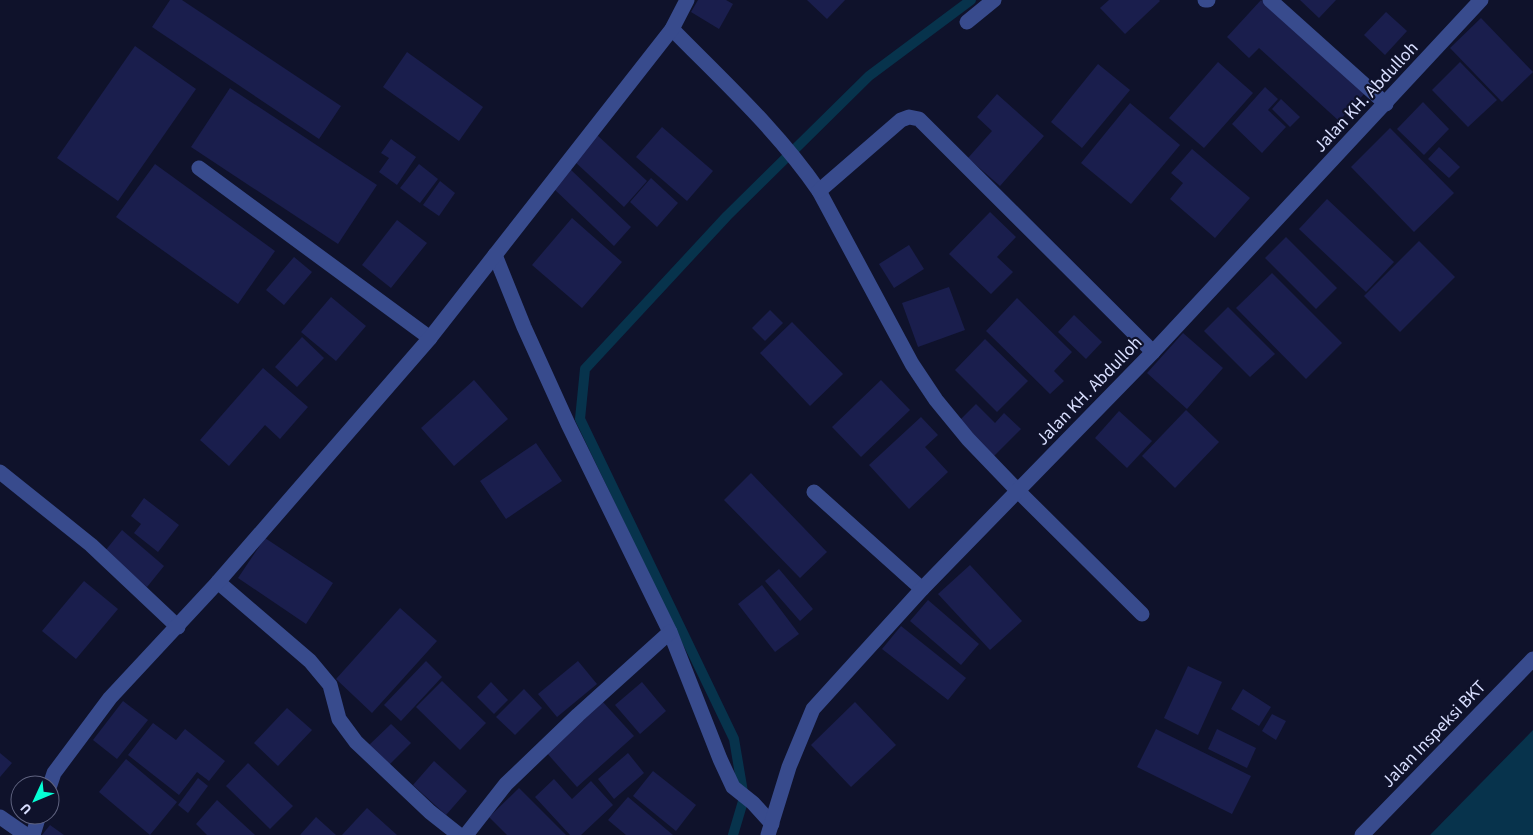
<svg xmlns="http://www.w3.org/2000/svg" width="1533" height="835" font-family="'Source Sans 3',sans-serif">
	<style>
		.water { fill: #07334c }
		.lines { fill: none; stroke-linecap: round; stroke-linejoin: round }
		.stream { stroke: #07334c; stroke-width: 10 }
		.building { fill: #1a1e4d }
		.minor { stroke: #384b8d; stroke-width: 15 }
		.labels { text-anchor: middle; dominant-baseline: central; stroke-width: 4.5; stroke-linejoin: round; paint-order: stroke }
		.street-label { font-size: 18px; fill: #d9dfff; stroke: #0f122b }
	</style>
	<rect width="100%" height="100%" fill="#0f122b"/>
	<!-- water -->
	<polygon class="water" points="1533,730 1533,835 1430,835"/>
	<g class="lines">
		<!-- stream -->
		<polyline class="stream" points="733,835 744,798 734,739 580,419 585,369 727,216 869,76 971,0"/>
	</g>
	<!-- building -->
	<g class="building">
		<polygon points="170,0 182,0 341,106 319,139 152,27"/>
		<polygon points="698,0 726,0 733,4 719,29 691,12"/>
		<polygon points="807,0 845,0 827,19"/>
		<polygon points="1109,0 1159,0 1160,1 1125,34 1100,8"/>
		<polygon points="1261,0 1365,93 1339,121 1259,48 1249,58 1227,37"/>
		<polygon points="1300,0 1336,0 1319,18"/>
		<polygon points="1386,12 1407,31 1385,55 1364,35"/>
		<polygon points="1481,18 1533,72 1502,102 1450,48"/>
		<polygon points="135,46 196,89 118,201 57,158"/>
		<polygon points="407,52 483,107 459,141 383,87"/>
		<polygon points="1218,62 1253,93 1204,148 1169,118"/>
		<polygon points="1460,62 1497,100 1468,127 1432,90"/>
		<polygon points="1098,64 1130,90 1082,148 1051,122"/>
		<polygon points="1265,87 1278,99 1268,110 1286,127 1262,153 1232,124"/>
		<polygon points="230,88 377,185 338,244 191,147"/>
		<polygon points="997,94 1044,136 1000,186 968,158 992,131 977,117"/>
		<polygon points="1281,99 1300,117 1290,127 1272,109"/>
		<polygon points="1423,102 1449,129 1424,155 1397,129"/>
		<polygon points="1130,103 1180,145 1131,204 1081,163"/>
		<polygon points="662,127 713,171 687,201 636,157"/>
		<polygon points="1390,128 1454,193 1414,232 1351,167"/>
		<polygon points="597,135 647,181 624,207 574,161"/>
		<polygon points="391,139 416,157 397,185 379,172 389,158 381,153"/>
		<polygon points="1439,147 1460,167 1449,178 1428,159"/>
		<polygon points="1192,149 1250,198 1215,238 1170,199 1183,183 1171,173"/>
		<polygon points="155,164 275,251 238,304 116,217"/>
		<polygon points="419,164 438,179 420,203 400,188"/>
		<polygon points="570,169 631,227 614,246 553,188"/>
		<polygon points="651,178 678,203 657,227 630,202"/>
		<polygon points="440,181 455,193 439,216 423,205"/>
		<polygon points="1327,199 1394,262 1366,292 1299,229"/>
		<polygon points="990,212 1016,237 997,257 1013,272 991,294 949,254"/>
		<polygon points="572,218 622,262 582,308 532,265"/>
		<polygon points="397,220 427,243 391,288 362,265"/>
		<polygon points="1286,237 1337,288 1316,309 1265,258"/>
		<polygon points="1419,241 1455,277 1400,332 1364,296"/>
		<polygon points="909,245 924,269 894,288 879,264"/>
		<polygon points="294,257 312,272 284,305 266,290"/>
		<polygon points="1272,273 1342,343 1306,379 1236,308"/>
		<polygon points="949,287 965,330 918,347 902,303"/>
		<polygon points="331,297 366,326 336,361 301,332"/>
		<polygon points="1017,298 1072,352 1054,371 1064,381 1050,394 986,331"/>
		<polygon points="1228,307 1275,354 1250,377 1204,331"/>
		<polygon points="770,310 783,323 765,341 752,328"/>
		<polygon points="1074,315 1102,342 1086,359 1058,332"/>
		<polygon points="792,322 843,374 810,406 760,353"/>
		<polygon points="1183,333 1223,368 1187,409 1147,373"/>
		<polygon points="302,337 324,358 297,387 275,367"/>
		<polygon points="985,339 1028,381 997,412 955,370"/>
		<polygon points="263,368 308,407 280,439 265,425 229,466 200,440"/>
		<polygon points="474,380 508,419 454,466 421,428"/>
		<polygon points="881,380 910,410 861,457 832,427"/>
		<polygon points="976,404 995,423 1004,413 1021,429 992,458 957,423"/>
		<polygon points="1186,410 1219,442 1175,488 1142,456"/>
		<polygon points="1119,411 1152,441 1127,468 1095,438"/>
		<polygon points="921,417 938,435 925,447 948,472 909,509 869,465"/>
		<polygon points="536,443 562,481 506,519 480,481"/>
		<polygon points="751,473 827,552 800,578 724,500"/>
		<polygon points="144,498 179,525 158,552 134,533 141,524 131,516"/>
		<polygon points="122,530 164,566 147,587 105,551"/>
		<polygon points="265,538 333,583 306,624 238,578"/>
		<polygon points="970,565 1022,621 990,650 938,594"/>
		<polygon points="779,569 813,609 800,621 765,581"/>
		<polygon points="84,581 118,609 76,659 42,631"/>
		<polygon points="762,585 799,634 775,652 738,604"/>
		<polygon points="928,600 979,644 961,665 910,621"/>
		<polygon points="400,608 437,641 372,713 336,679"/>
		<polygon points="901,626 966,678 948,700 882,649"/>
		<polygon points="426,661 442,677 401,721 384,705"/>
		<polygon points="578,661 597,684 557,717 538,694"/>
		<polygon points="1188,666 1222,682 1198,735 1164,718"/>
		<polygon points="442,681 486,723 460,750 416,707"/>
		<polygon points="491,682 508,700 494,714 477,697"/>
		<polygon points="642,682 666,711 640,734 615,705"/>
		<polygon points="524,689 542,708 515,735 496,717"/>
		<polygon points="1243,689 1271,707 1259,726 1231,709"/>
		<polygon points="123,701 148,720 117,759 93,740"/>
		<polygon points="602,701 634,736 577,787 546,752"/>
		<polygon points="855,702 896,745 851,787 811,745"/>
		<polygon points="287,708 312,730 278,766 254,743"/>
		<polygon points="1272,714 1286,721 1276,740 1262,731"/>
		<polygon points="153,723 176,740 185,729 225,761 209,781 197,772 179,795 128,755"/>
		<polygon points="391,724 411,743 387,767 367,747"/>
		<polygon points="1156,729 1251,776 1232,814 1137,767"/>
		<polygon points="1217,729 1256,748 1247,768 1208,749"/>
		<polygon points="0,753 12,763 0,777"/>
		<polygon points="628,753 644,773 614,799 598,779"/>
		<polygon points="126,759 177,802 150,835 99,792"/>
		<polygon points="434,761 467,791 446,815 413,785"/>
		<polygon points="248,763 293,806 270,829 226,786"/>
		<polygon points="653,771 696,805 676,831 633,796"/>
		<polygon points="198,778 208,786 188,813 178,805"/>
		<polygon points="554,779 572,799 591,781 613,805 581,835 570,835 535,797"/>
		<polygon points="519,788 566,835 507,835 489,817"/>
		<polygon points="628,797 673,835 626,835 608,820"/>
		<polygon points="217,800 255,835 207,835 196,824"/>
		<polygon points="367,808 397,835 342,835"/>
		<polygon points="316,817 336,835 300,835"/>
		<polygon points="50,825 64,835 42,835"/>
	</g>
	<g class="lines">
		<!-- minor -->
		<g class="minor">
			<polyline points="1205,0 1208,0"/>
			<polyline points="1270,0 1386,104"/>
			<polyline points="967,22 994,0"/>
			<path d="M672 29C723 81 778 131 819 191L912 364 936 400 968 439 1018 491 1142 614"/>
			<polyline points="199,168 430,338"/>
			<polyline points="819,191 901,120 909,117 919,119 1153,352"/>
			<polyline points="495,255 524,327 568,424 670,632 720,759 733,787 753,803 772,824"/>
			<polyline points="0,472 91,545 178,627"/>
			<polyline points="814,492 922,589"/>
			<polyline points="218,582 310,661 330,685 339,719 356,742 430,812 459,835"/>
			<polyline points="50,785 54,773 110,698 218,582 430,338 672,29 687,0"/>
			<polyline points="0,817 26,835"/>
			<polyline points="33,835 39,815"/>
			<polyline points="466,835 506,784 578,715 670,632"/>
			<polyline points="768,835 789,767 813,709 922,589 1153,352 1481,0"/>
			<polyline points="1362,835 1533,659"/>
		</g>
	</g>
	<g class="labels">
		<!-- street labels -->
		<g class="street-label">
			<text transform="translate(1366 97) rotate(-47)">Jalan KH. Abdulloh</text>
			<text transform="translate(1089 391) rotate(-46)">Jalan KH. Abdulloh</text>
			<text transform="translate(1434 734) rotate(-46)">Jalan Inspeksi BKT</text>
		</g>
	</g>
	<!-- north arrow -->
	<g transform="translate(35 800) rotate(226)"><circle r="24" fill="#0f122b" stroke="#606480"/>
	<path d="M0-4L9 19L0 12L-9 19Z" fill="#05ffd4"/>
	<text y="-8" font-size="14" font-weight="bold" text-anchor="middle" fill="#d9dfff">U</text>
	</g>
</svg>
